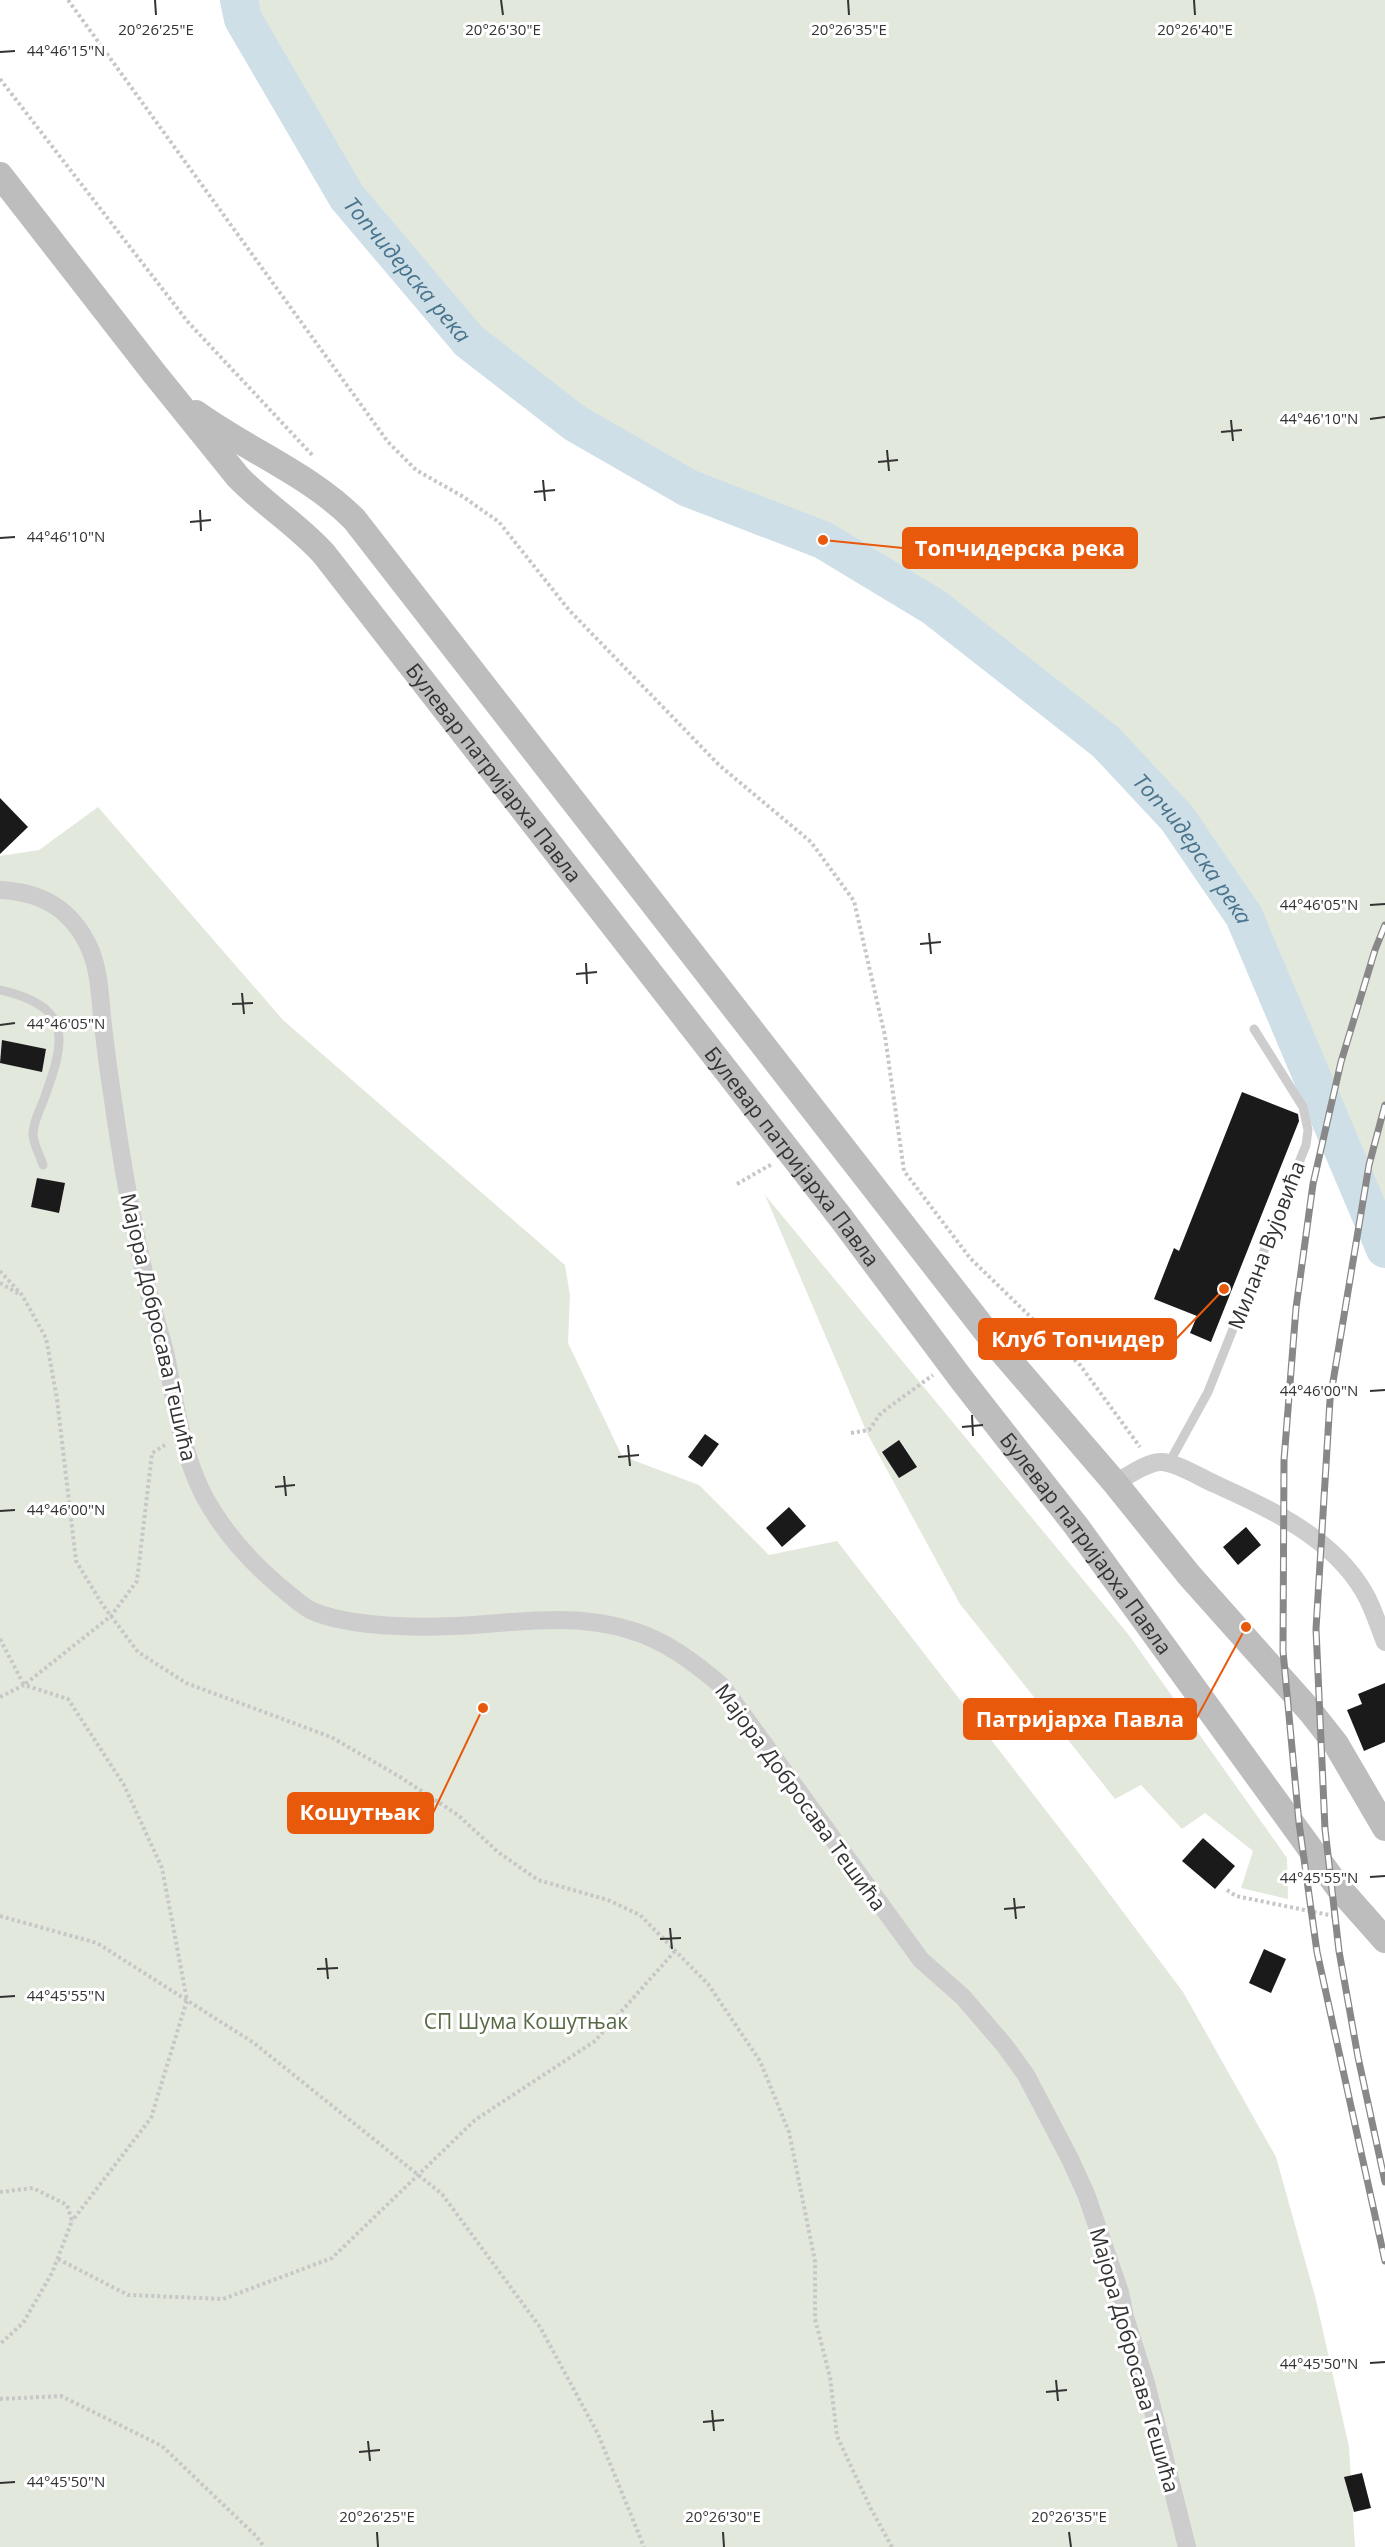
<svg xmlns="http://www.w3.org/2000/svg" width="1385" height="2547" font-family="'Open Sans',sans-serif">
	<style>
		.green { fill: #e3e8dd }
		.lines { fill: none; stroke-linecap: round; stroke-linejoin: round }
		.river { stroke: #cfdfe8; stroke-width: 38 }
		.building { fill: #1a1a1a }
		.path { stroke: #c7c7c7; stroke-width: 4; stroke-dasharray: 3 3; stroke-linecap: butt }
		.service { stroke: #cdcdcd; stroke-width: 9 }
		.minor { stroke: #cdcdcd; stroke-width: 18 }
		.secondary { stroke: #bdbdbd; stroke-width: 26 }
		.rail-casing { stroke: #888; stroke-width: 7 }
		.rail { stroke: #fff; stroke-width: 4.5; stroke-dasharray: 14; stroke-linecap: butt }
		.ticks { fill: none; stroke: #333; stroke-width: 2 }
		.labels { text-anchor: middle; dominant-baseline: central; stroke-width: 6; stroke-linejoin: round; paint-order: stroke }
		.street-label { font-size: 21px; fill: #333; stroke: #fff }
		.park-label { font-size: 21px; fill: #576a45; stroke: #fff }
		.water-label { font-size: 22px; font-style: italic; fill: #4a748c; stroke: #fff }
		.ticks-label { font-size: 15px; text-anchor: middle; fill: #333; stroke: #fff; stroke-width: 6; stroke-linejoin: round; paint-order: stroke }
		.leader { fill: none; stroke: #e8590c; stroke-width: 2 }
		.callout-dot { fill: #e8590c; stroke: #fff; stroke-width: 2 }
		.callout { fill: #e8590c; stroke: #e8590c; stroke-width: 2 }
		.callout-label { font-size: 22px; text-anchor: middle; font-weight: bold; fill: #fff }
	</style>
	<rect width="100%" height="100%" fill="#fff"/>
	<!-- green -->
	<g class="green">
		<polygon points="239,0 1385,0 1385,1249 1244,916 1177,818 1106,742 934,607 823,540 688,488 575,423 469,341 347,197 243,19"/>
		<polygon points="98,807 283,1020 565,1265 570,1295 568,1343 622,1456 699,1485 769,1555 837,1541 1085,1861 1183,1992 1276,2157 1316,2300 1349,2447 1355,2547 0,2547 0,856 39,850"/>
		<polygon points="765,1195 1128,1634 1287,1858 1288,1899 1241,1888 1253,1851 1205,1813 1182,1829 1141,1785 1115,1799 960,1604 868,1435"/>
	</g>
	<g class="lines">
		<!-- river -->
		<path class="river" id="s1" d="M239 0 243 19 347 197 469 341 575 423 688 488 823 540 934 607 1106 742 1177 818 1244 916 1385 1249"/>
	</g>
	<!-- building -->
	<g class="building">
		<polygon points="0,798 28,827 0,854"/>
		<polygon points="2,1040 46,1049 42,1072 0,1063"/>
		<polygon points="1242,1092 1298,1114 1299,1121 1211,1342 1190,1333 1197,1316 1154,1299 1174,1248 1179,1251"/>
		<polygon points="37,1178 65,1183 59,1213 31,1207"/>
		<polygon points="705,1434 719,1444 702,1467 688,1457"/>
		<polygon points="899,1440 917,1467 899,1478 882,1452"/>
		<polygon points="789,1507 806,1526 782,1547 766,1528"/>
		<polygon points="1246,1527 1261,1545 1238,1565 1223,1547"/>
		<polygon points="1385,1683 1385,1742 1364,1751 1347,1710 1362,1704 1358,1694"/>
		<polygon points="1203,1838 1235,1866 1215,1889 1182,1861"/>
		<polygon points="1264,1949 1286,1959 1271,1993 1249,1983"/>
		<polygon points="1362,2473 1371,2508 1354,2512 1344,2477"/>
	</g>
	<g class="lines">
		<!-- path -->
		<g class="path">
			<polyline points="68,0 388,442 416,470 462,496 499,522 569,610 719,765 811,842 854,901 885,1036 904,1171 970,1258 1080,1365 1140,1447"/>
			<polyline points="0,79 188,322 314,457"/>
			<polyline points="737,1184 772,1164"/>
			<polyline points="0,1271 22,1295 46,1338 57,1399 76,1561 102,1604 138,1652 186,1683 331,1737 400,1777 458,1815 498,1852 538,1880 608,1900 640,1915 708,1984 760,2061 789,2132 815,2261 815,2319 830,2377 837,2436 870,2507 892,2547"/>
			<polyline points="0,1283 19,1294"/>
			<polyline points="851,1433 869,1430 881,1413 933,1375"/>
			<polyline points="0,1639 24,1685 111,1616 137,1581 152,1453 165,1445"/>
			<polyline points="0,1697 24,1685 68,1699 124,1785 162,1868 187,2000 151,2118 72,2221"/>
			<polyline points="1227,1890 1236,1896 1334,1916"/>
			<polyline points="0,1916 97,1943 254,2043 442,2194 540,2327 598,2434 644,2547"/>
			<polyline points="0,2192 33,2188 67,2205 72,2221 52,2273 23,2323 0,2344"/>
			<polyline points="58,2259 128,2295 223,2299 332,2258 475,2120 595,2041 675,1951"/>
			<polyline points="0,2399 61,2396 162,2446 257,2537 264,2547"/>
		</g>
		<!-- service -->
		<g class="service">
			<path d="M0 990C73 1007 66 1039 44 1099 40 1110 33 1122 33 1134 33 1144 40 1155 43 1165"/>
			<polyline points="1169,1463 1208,1392 1306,1145 1308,1130 1303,1107 1254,1029"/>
		</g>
		<!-- minor -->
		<g class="minor">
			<path d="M0 890C42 892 72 909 90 949 99 970 100 995 102 1017 105 1043 108 1068 112 1093 121 1158 132 1222 147 1286 153 1313 163 1339 168 1366 176 1410 183 1454 203 1494 224 1534 255 1567 290 1595 296 1600 303 1606 310 1610 354 1630 437 1628 486 1624 534 1620 583 1615 630 1630 665 1640 695 1663 722 1686L921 1960 963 1997 1005 2046 1026 2075 1070 2159 1086 2194 1120 2292 1125 2317 1146 2383 1187 2547"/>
			<path d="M1115 1483C1128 1476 1145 1463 1160 1462 1174 1461 1201 1478 1215 1484 1270 1509 1332 1537 1364 1592 1373 1607 1378 1625 1385 1642"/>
		</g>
		<!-- secondary -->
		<g class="secondary">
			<path id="s2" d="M0 175 154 373 238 477C265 505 298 525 324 554L841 1218 962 1380 1077 1527 1338 1887 1385 1940"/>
			<path d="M196 413C247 450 309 474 354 519L998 1347 1115 1483 1189 1575 1310 1711 1336 1744 1385 1828"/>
		</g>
		<!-- rail casing -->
		<g class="rail-casing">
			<g id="rail">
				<polyline points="1385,925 1375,950 1341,1062 1313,1184 1296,1308 1284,1460 1283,1651 1299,1823 1317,1952 1385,2261"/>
				<polyline points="1385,1105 1369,1165 1330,1400 1316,1629 1325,1829 1339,1951 1358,2057 1385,2182"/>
			</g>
		</g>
		<!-- rail -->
		<use href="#rail" class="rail"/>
	</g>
	<!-- ticks -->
	<path class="ticks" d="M155 0 156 15M501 0 503 15M848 0 849 15M1194 0 1195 15M0 52 15 51M1370 419 1385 417M1231 420 1233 441M1221 432 1242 430M887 450 889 471M878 462 898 460M543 480 545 501M534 492 555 490M200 510 201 531M190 522 211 520M0 538 15 537M1370 905 1385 904M929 933 931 954M920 944 941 942M586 963 587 984M576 974 597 972M242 993 244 1014M232 1004 253 1003M0 1025 15 1023M1370 1391 1385 1390M972 1415 973 1436M962 1427 983 1425M628 1445 630 1466M618 1457 639 1455M284 1476 286 1496M275 1487 295 1485M0 1511 15 1510M1370 1877 1385 1876M1014 1898 1016 1919M1004 1909 1025 1907M670 1928 672 1949M660 1939 681 1938M326 1958 328 1979M317 1969 338 1968M0 1997 15 1996M1370 2363 1385 2362M1056 2380 1058 2401M1046 2392 1067 2390M712 2410 714 2431M703 2422 724 2420M368 2441 370 2461M359 2452 380 2450M0 2483 15 2482M377 2532 378 2547M723 2532 724 2547M1069 2532 1071 2547"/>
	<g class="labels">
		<!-- street labels -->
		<g class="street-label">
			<text stroke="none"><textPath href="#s2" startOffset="777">Булевар патријарха Павла</textPath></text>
			<text stroke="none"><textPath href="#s2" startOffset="1263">Булевар патријарха Павла</textPath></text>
			<text transform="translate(1266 1245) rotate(-69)">Милана Вујовића</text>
			<text transform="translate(159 1327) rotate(77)">Мајора Добросава Тешића</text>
			<text stroke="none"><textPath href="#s2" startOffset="1749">Булевар патријарха Павла</textPath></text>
			<text transform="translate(801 1797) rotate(54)">Мајора Добросава Тешића</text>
			<text transform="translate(1135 2360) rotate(74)">Мајора Добросава Тешића</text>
		</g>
		<!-- park labels -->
		<g class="park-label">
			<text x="526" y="2021">СП Шума Кошутњак</text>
		</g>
		<!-- water labels -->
		<g class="water-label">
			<text stroke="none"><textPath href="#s1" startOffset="320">Топчидерска река</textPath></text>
			<text stroke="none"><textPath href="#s1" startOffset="1310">Топчидерска река</textPath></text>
		</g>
	</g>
	<g class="ticks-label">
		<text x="156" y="35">20°26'25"E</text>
		<text x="503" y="35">20°26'30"E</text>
		<text x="849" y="35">20°26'35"E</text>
		<text x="1195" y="35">20°26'40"E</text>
		<text x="66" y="56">44°46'15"N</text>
		<text x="1319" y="424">44°46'10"N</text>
		<text x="66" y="542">44°46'10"N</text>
		<text x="1319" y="910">44°46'05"N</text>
		<text x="66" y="1029">44°46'05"N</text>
		<text x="1319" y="1396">44°46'00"N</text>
		<text x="66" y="1515">44°46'00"N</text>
		<text x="1319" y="1883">44°45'55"N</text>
		<text x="66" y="2001">44°45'55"N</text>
		<text x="1319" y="2369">44°45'50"N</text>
		<text x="66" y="2487">44°45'50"N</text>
		<text x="377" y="2522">20°26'25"E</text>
		<text x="723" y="2522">20°26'30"E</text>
		<text x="1069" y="2522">20°26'35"E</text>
	</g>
	<!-- callouts -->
	<path class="leader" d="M823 540L903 548M1224 1289L1176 1339M1246 1627L1196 1719M483 1708L433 1813"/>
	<g class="callout-dot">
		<circle cx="823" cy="540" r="6"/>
		<circle cx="1224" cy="1289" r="6"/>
		<circle cx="1246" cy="1627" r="6"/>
		<circle cx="483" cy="1708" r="6"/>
	</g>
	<g class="callout">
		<rect x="903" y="528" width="234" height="40" rx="6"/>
		<rect x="979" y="1319" width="197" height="40" rx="6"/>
		<rect x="964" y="1699" width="232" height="40" rx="6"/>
		<rect x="288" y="1793" width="145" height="40" rx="6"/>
	</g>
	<g class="callout-label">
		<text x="1020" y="556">Топчидерска река</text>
		<text x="1078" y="1347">Клуб Топчидер</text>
		<text x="1080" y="1727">Патријарха Павла</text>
		<text x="360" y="1820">Кошутњак</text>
	</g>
</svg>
